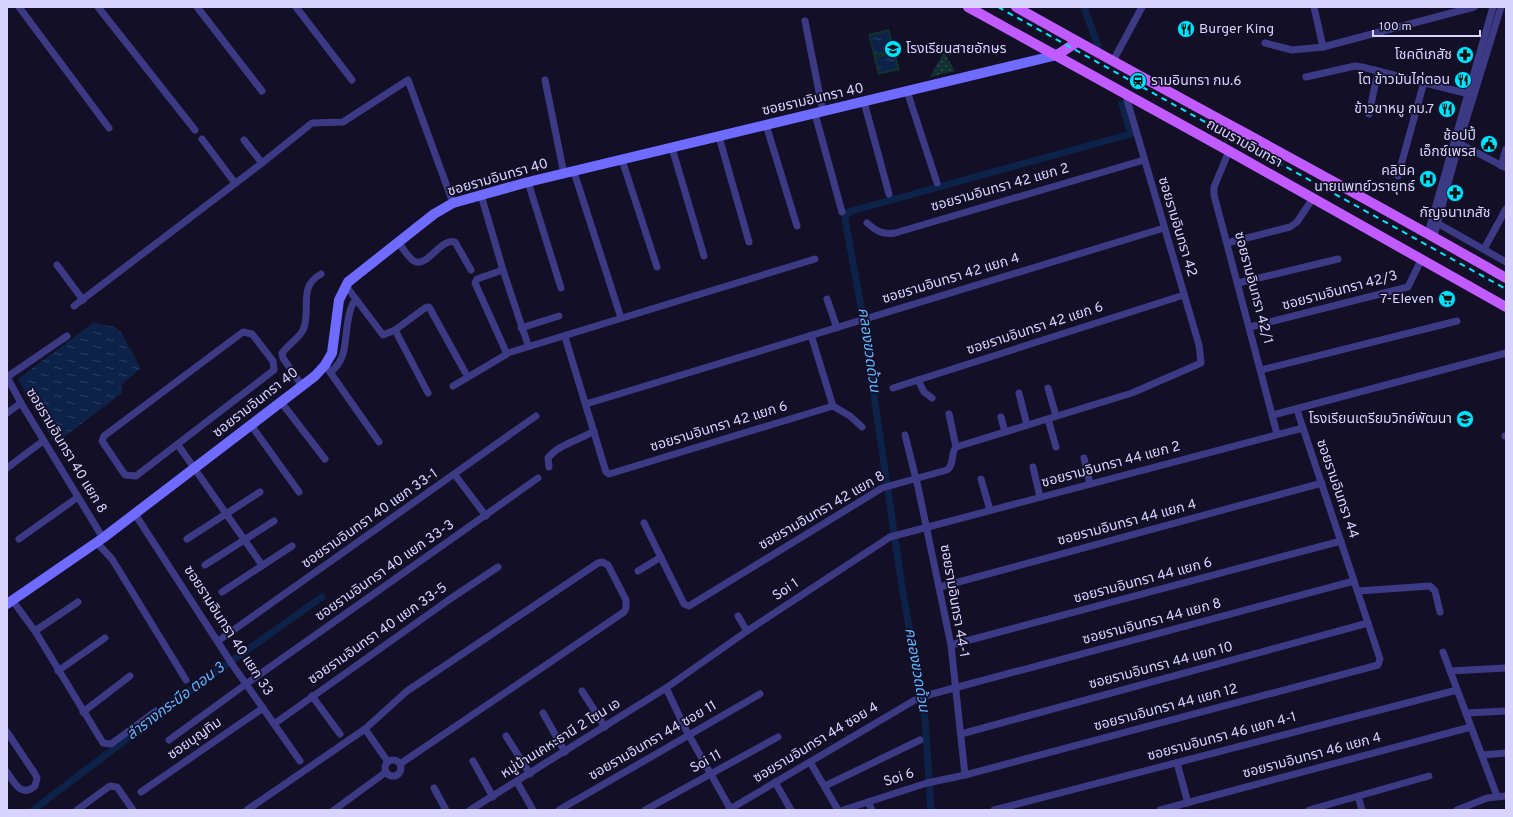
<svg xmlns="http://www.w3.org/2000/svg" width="1513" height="817" font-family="Overpass,'Noto Sans Thai',sans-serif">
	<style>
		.grass { fill: url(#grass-dots) }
		.pitch { fill: #12302f }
		.water { fill: url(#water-ripples) }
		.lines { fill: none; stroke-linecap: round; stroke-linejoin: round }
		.canal { stroke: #0c2248; stroke-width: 7 }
		.street { stroke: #3d3a85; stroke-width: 7 }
		.secondary { stroke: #6f6bff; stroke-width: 10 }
		.primary { stroke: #c25bff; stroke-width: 10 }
		.rail { stroke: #00e5ff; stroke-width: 2; stroke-dasharray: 6 5; stroke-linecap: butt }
		.labels { text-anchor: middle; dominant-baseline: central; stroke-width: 3.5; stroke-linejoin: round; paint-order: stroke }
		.poi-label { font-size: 14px; fill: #d9d4ff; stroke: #130f26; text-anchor: end }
		.street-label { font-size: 14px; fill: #d9d4ff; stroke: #130f26 }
		.water-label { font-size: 15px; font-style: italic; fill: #62b6ff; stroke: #130f26 }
	</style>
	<defs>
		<pattern id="grass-dots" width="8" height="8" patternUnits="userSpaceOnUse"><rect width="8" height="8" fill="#12302f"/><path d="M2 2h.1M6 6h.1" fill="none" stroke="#344d4e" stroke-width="1.8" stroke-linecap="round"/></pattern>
		<pattern id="water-ripples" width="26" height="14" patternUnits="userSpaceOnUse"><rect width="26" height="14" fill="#0c2248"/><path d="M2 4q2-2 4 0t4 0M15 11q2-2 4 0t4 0" fill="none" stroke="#2f4163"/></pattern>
	</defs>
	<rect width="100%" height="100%" fill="#130f26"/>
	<!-- grass -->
	<polygon class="grass" points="944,52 955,71 930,77"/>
	<!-- pitch -->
	<polygon class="pitch" points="889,29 900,70 878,75 868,34"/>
	<!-- water -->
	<g class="water">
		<polygon points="888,32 892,50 875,53 870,36"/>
		<polygon points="893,54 897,68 880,72 876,58"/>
		<polygon points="93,323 115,327 121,332 140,367 139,370 121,385 122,393 55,444 18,379"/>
	</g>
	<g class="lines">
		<!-- canal -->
		<g class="canal">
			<polyline points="1084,7 1098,46"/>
			<polyline points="33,810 202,682 322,597"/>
			<polyline points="931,810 925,718 902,587 861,307 845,219 848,212 1131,134 1122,104"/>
		</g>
		<!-- street -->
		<g class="street">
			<polyline points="19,7 109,128"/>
			<polyline points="98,7 195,130"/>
			<polyline points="197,7 262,91"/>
			<polyline points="296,7 352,80"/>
			<polyline points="1314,7 1323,47"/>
			<polyline points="805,21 823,112"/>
			<polyline points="1265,43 1292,50 1323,47 1474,7"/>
			<polyline points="1113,61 1142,7"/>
			<polyline points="1306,77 1355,66 1362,67 1469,94"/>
			<polyline points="545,80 564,174"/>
			<polyline points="907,91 937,183"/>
			<polyline points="864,102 889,194"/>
			<polyline points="815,114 842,212"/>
			<polyline points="1369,114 1378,71"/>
			<polyline points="766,125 797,226"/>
			<polyline points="719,137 749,242"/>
			<polyline points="202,139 235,183"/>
			<polyline points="244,140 262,163"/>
			<polyline points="1455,141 1506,168"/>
			<polyline points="672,148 704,256"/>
			<polyline points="1229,151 1214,187 1214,195 1277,434"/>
			<polyline points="622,160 657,267"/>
			<polyline points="1501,166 1506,149"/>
			<polyline points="574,172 621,318"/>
			<polyline points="1398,176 1424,82"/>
			<polyline points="528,182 561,288"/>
			<polyline points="481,195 503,270 527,342"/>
			<path d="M867 223C876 231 883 235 895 233L1144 160"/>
			<polyline points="1437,223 1506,262"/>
			<polyline points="1428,233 1493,7"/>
			<polyline points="1434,236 1459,143 1501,7"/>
			<path d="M399 243C403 248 409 260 416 262 429 265 441 238 455 242L471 270"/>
			<polyline points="1227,243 1290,227 1297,222 1313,198"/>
			<polyline points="1484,249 1506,209"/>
			<polyline points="57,265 83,300"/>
			<polyline points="1238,283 1338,259"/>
			<polyline points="346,286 383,335 395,330 425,308 429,307 465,372"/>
			<polyline points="827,299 837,328"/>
			<polyline points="74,306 262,163 312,123 343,122 408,80 453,203"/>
			<polyline points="1250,327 1408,287 1421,260"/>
			<polyline points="521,328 559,316"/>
			<polyline points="395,330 428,393"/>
			<polygon points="243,332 252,334 273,361 274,370 136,476 125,475 102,441 104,436"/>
			<polyline points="811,335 833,406 850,416 862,427"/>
			<polyline points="565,337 606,472 609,474 833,406"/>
			<polyline points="511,352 815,259"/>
			<polyline points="325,365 379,442"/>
			<polyline points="1261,370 1457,321"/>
			<path d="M331 372C336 367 341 362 343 354 347 342 346 307 356 300"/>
			<polyline points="7,377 21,403 103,538"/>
			<polyline points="7,377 67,336"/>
			<polyline points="918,380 924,392 932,398"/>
			<path d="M302 386 283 358 282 353C288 345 299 338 303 330 312 310 297 287 321 274"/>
			<polyline points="453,386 507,354 475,283 477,279 503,270"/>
			<polyline points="893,388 1184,295"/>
			<polyline points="1048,388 1056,416"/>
			<polyline points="1019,393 1027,425"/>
			<polyline points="281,402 325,459"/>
			<polyline points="586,404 1164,228"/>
			<polyline points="7,413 21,403"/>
			<polyline points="949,414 956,447"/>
			<polyline points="1273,415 1506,353"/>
			<polyline points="1001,417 1005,432"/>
			<polyline points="1048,419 1056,447"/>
			<polyline points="251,425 299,492"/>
			<polyline points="905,435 918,487 951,645 965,775"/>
			<polyline points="1505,436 1506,436"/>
			<polyline points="178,445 262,565"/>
			<polyline points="1084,458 1090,484"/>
			<path d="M549 467 548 458C559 444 580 440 594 431"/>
			<polyline points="1033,467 1040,497"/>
			<polyline points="7,468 43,441"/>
			<polyline points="455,475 486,516"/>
			<polyline points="981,479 990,510"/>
			<polyline points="135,514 232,664 300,761"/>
			<path d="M644 523 684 604 689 606 882 488 947 470C955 464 950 454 956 447L1132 393 1201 363 1199 345 1125 93"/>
			<polyline points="19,539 78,497"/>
			<polyline points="187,539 260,492"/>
			<polyline points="97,543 112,559 186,680"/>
			<polyline points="205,565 274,521"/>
			<polyline points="638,571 661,557"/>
			<polyline points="940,587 1322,483"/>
			<polyline points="1358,591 1430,586 1435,591 1440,612"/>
			<polyline points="222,592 292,546"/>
			<polyline points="12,600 35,631 103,743 111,744 156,711"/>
			<polyline points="738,616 747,631"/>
			<polyline points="35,631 78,602"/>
			<polyline points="218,641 536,416"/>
			<polyline points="951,645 1341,541"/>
			<polyline points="1443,652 1497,796"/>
			<polyline points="58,671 105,638"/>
			<polyline points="1450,671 1506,668"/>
			<polyline points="666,688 686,730 731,810"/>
			<polyline points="582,691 605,727"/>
			<polyline points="312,696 340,734"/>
			<polyline points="83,712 130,676"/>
			<polyline points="543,713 565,752"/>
			<polyline points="1466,713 1506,711"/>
			<polyline points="274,724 450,599 498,567"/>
			<polyline points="365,729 388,762"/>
			<path d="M7 732 35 774 37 778 35 786C22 798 14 783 7 772"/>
			<polyline points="961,734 1368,623"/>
			<polyline points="506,736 530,774"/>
			<polyline points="169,740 246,684 538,478"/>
			<polyline points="1482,755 1506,753"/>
			<circle cx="393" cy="768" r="8"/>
			<polyline points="473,761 493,797"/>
			<polyline points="810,762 838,810"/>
			<polyline points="1177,763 1188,803"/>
			<polyline points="517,782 533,810"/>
			<polyline points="775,782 791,810"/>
			<polyline points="825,786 920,740"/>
			<polyline points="434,788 446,810"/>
			<polyline points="141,792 263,708"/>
			<polyline points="1358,796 1362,810"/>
			<polyline points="868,802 872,810"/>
			<polyline points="730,809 915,700 932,694 1354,581"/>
			<polyline points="77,810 107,788 110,786 117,787 133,810"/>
			<polyline points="247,810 365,729 407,691 598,563 602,562 608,565 626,600 626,608 624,612 400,764"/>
			<polyline points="334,810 386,772"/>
			<polyline points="470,810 666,688 747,631 890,537 1303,428"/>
			<polyline points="559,810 760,694"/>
			<polyline points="645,810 778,737"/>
			<polyline points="843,810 927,783 965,775 1378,665 1380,659 1297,410"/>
			<polyline points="994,810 1457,690"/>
			<polyline points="1160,810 1471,727"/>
			<polyline points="1309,810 1429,776"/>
			<polyline points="1457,810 1487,798 1506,796"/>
		</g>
		<!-- secondary -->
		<polyline class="secondary" points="7,604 103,538 315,376 325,365 332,353 339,300 348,282 434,214 453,203 528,182 1057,55"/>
		<!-- primary -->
		<g class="primary">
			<polyline points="968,7 1229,151 1506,307"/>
			<path d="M1016 7C1179 99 1344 185 1506 278"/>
			<polyline points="1057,55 1077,42"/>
		</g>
		<!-- rail -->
		<polyline class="rail" points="998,7 1506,289"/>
	</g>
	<!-- icons -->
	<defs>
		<g id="restaurant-disc" transform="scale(0.9)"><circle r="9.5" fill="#00e5ff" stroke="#130f26"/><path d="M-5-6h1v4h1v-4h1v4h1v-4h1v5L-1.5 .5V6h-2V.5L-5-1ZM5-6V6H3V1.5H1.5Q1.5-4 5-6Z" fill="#111"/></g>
		<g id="school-disc" transform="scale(0.9)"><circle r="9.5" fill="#00e5ff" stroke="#130f26"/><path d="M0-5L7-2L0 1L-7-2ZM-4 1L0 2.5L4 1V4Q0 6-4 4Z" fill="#111"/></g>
		<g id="pharmacy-disc" transform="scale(0.9)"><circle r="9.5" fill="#00e5ff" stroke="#130f26"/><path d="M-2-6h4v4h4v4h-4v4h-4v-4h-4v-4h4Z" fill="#111"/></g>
		<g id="station-disc" transform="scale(0.9)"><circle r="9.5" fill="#00e5ff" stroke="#130f26"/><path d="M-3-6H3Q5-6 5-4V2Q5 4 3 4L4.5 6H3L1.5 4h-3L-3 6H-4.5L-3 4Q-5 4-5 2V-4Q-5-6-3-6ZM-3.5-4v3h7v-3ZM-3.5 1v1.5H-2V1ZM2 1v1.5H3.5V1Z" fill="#111"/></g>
		<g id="civic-disc" transform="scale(0.9)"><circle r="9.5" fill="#00e5ff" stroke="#130f26"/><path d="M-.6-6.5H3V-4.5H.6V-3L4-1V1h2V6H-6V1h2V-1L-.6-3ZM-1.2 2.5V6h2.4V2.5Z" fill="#111"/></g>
		<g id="hospital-disc" transform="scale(0.9)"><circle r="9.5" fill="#00e5ff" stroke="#130f26"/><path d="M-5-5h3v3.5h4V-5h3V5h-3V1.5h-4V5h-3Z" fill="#111"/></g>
		<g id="supermarket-disc" transform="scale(0.9)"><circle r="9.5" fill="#00e5ff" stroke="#130f26"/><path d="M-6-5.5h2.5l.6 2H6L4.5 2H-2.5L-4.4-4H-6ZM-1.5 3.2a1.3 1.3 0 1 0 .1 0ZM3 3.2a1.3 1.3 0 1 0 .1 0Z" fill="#111"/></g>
	</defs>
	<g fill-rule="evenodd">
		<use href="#restaurant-disc" x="1186" y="29"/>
		<use href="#school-disc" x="893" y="49"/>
		<use href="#pharmacy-disc" x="1465" y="55"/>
		<use href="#restaurant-disc" x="1463" y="80"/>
		<use href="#station-disc" x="1138" y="81"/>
		<use href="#restaurant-disc" x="1447" y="109"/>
		<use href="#civic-disc" x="1489" y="144"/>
		<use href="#hospital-disc" x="1428" y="179"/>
		<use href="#pharmacy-disc" x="1455" y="193"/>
		<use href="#supermarket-disc" x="1447" y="299"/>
		<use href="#school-disc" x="1465" y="419"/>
	</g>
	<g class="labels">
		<!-- poi labels -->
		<g class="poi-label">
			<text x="1199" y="29" text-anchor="start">Burger King</text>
			<text x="906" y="49" text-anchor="start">โรงเรียนสายอักษร</text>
			<text x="1452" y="55">โชคดีเภสัช</text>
			<text x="1450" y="80">โต ข้าวมันไก่ตอน</text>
			<text x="1151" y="81" text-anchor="start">รามอินทรา กม.6</text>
			<text x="1434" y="109">ข้าวขาหมู กม.7</text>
			<text x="1476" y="136">ช้อปปี้<tspan x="1476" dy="16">เอ็กซ์เพรส</tspan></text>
			<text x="1415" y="171">คลินิค<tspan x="1415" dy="16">นายแพทย์วรายุทธ์</tspan></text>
			<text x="1455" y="213" text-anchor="middle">กัญจนาเภสัช</text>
			<text x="1434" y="299">7-Eleven</text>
			<text x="1452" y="419">โรงเรียนเตรียมวิทย์พัฒนา</text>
		</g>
		<!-- street labels -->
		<g class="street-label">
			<text transform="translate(813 100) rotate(-13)">ซอยรามอินทรา 40</text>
			<text transform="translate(1244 144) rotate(29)">ถนนรามอินทรา</text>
			<text transform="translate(498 178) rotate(-16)">ซอยรามอินทรา 40</text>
			<text transform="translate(1000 188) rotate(-16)">ซอยรามอินทรา 42 แยก 2</text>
			<text transform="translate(1177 227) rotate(73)">ซอยรามอินทรา 42</text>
			<text transform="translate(951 279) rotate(-17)">ซอยรามอินทรา 42 แยก 4</text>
			<text transform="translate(1253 288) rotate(75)">ซอยรามอินทรา 42/1</text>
			<text transform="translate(1340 291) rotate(-15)">ซอยรามอินทรา 42/3</text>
			<text transform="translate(1035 329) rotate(-18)">ซอยรามอินทรา 42 แยก 6</text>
			<text transform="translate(256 403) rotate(-38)">ซอยรามอินทรา 40</text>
			<text transform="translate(719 427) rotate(-17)">ซอยรามอินทรา 42 แยก 6</text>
			<text transform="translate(66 451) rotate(59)">ซอยรามอินทรา 40 แยก 8</text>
			<text transform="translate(1111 465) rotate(-15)">ซอยรามอินทรา 44 แยก 2</text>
			<text transform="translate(1337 489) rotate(71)">ซอยรามอินทรา 44</text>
			<text transform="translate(822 511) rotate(-30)">ซอยรามอินทรา 42 แยก 8</text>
			<text transform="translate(370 519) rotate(-35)">ซอยรามอินทรา 40 แยก 33-1</text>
			<text transform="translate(1127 523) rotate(-15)">ซอยรามอินทรา 44 แยก 4</text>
			<text transform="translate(385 571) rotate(-35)">ซอยรามอินทรา 40 แยก 33-3</text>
			<text transform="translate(1143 581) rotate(-15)">ซอยรามอินทรา 44 แยก 6</text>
			<text transform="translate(786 590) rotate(-34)">Soi 1</text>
			<text transform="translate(954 601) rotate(80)">ซอยรามอินทรา 44-1</text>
			<text transform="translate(1152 622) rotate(-15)">ซอยรามอินทรา 44 แยก 8</text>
			<text transform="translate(228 631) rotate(57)">ซอยรามอินทรา 40 แยก 33</text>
			<text transform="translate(378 634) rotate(-35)">ซอยรามอินทรา 40 แยก 33-5</text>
			<text transform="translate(1161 666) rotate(-15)">ซอยรามอินทรา 44 แยก 10</text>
			<text transform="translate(1166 708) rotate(-15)">ซอยรามอินทรา 44 แยก 12</text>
			<text transform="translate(1222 737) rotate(-15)">ซอยรามอินทรา 46 แยก 4-1</text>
			<text transform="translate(195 739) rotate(-35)">ซอยบุญทิม</text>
			<text transform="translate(561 739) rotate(-32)">หมู่บ้านเคหะธานี 2 โซน เอ</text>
			<text transform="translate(653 741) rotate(-30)">ซอยรามอินทรา 44 ซอย 11</text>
			<text transform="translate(816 743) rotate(-31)">ซอยรามอินทรา 44 ซอย 4</text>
			<text transform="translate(1312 756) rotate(-15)">ซอยรามอินทรา 46 แยก 4</text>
			<text transform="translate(706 762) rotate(-29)">Soi 11</text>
			<text transform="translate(899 778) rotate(-18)">Soi 6</text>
		</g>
		<!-- water labels -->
		<g class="water-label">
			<text transform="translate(868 350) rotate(82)">คลองขวดด้วน</text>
			<text transform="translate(916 670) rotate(80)">คลองขวดด้วน</text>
			<text transform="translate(176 702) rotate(-37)">ลำรางกระบือ ตอน 3</text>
		</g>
	</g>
	<!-- border -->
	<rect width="1513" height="817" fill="none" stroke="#d9d4ff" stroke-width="16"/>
	<!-- scale -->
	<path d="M1373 30v6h107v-6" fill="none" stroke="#d9d4ff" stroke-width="2"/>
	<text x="1379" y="30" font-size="12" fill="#d9d4ff" stroke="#130f26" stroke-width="3" paint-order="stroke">100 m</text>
</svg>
